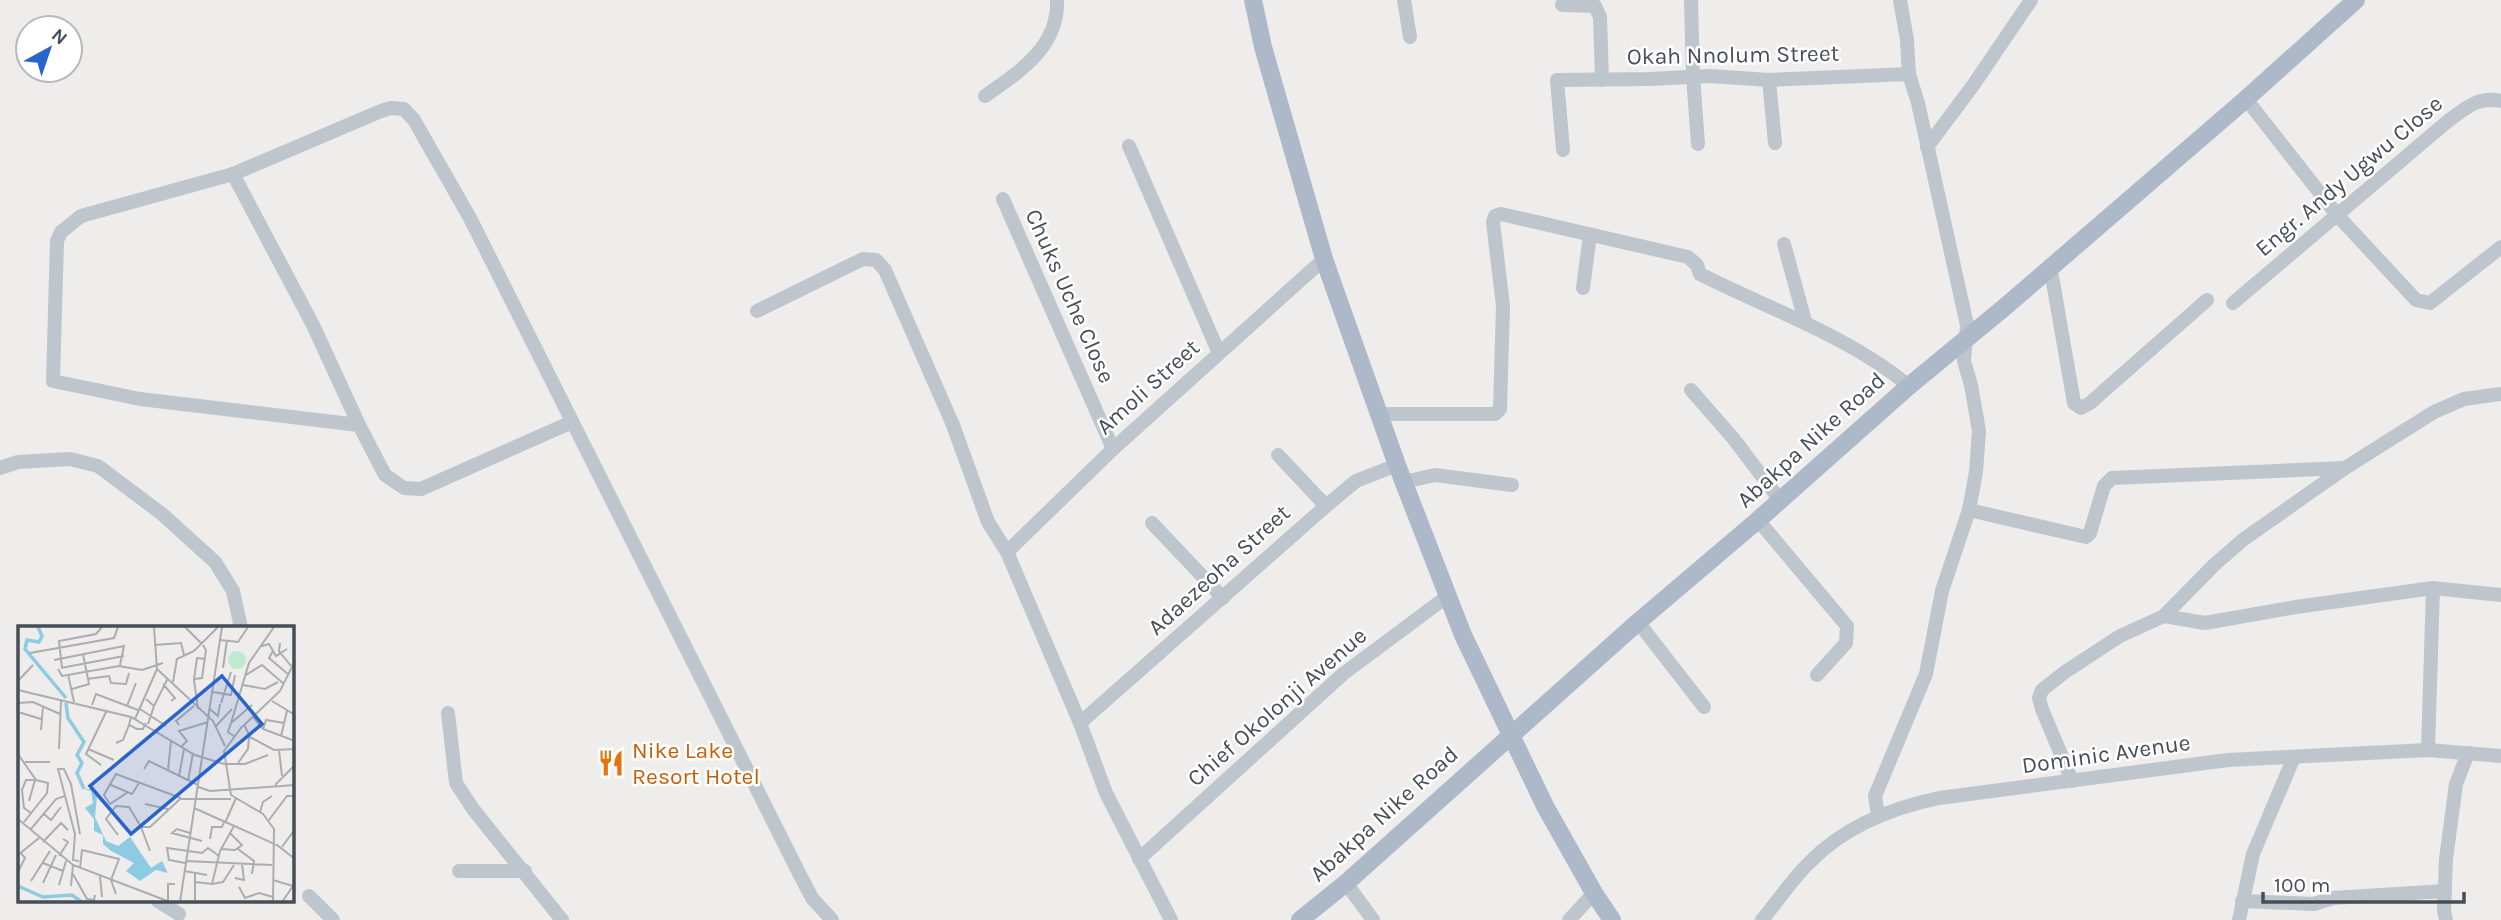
<svg xmlns="http://www.w3.org/2000/svg" width="2501" height="920" font-family="Karla,sans-serif">
	<style>
		.lines { fill: none; stroke-linecap: round; stroke-linejoin: round }
		.minor { stroke: #bec5cd; stroke-width: 14 }
		.major { stroke: #adb9c9; stroke-width: 18 }
		.labels { text-anchor: middle; dominant-baseline: central; stroke-width: 5; stroke-linejoin: round; paint-order: stroke }
		.street-label { font-size: 23px; fill: #464e57; stroke: #fff }
		.food-label { font-size: 23px; fill: #c56008; stroke: #fff; text-anchor: start }
		.inset-river { fill: none; stroke: #8dcbe3; stroke-width: 3.5 }
		.inset-road { fill: none; stroke: #abadb0; stroke-width: 2 }
		.view { fill: #2864cc; fill-opacity: 0.15; stroke: #2864cc; stroke-width: 3.5 }
		.inset-edge { fill: none; stroke: #464e57; stroke-width: 3.5 }
	</style>
	<rect width="100%" height="100%" fill="#efecec"/>
	<g class="lines">
		<!-- minor -->
		<g class="minor">
			<polyline points="1404,0 1410,37"/>
			<polyline points="1691,0 1693,76 1698,144"/>
			<polyline points="1562,5 1595,6 1600,17 1602,80"/>
			<polyline points="1769,80 1775,143"/>
			<path d="M985 96C1019 72 1059 47 1057 0"/>
			<polyline points="2246,99 2338,216 2416,300 2430,303 2501,247"/>
			<polyline points="1129,146 1219,353"/>
			<polyline points="1927,147 1974,84 2031,0"/>
			<polyline points="1563,150 1557,80 1649,79 1709,76 1769,80 1909,74"/>
			<polyline points="233,174 313,325 359,425 385,475 404,488 421,489 572,422"/>
			<polyline points="1003,199 1113,449"/>
			<polyline points="1784,244 1805,321"/>
			<polyline points="2050,265 2074,403 2081,408 2090,403 2207,300"/>
			<polyline points="1583,288 1590,235"/>
			<path d="M2233 303 2448 121C2466 108 2478 96 2501 101"/>
			<polyline points="757,311 863,259 876,260 885,270 953,425 988,522 1007,552 1080,723 1106,793 1171,920"/>
			<polyline points="1691,390 1733,438 1780,500"/>
			<path d="M1380 414H1495L1500 409 1503 306 1493 222 1495 216 1501 214 1688 257 1697 265 1700 274C1771 310 1847 335 1909 386"/>
			<polyline points="359,425 140,399 53,381 57,241 61,232 81,216 233,174 381,111 391,108 404,109 414,120 470,218 801,877 812,898 832,920"/>
			<polyline points="1278,455 1326,506"/>
			<polyline points="0,468 18,462 70,459 98,466 162,514 215,562 233,591 241,628"/>
			<polyline points="1404,482 1435,475 1512,485"/>
			<polyline points="1969,510 2086,537 2090,533 2104,486 2112,478 2345,468"/>
			<polyline points="1758,520 1847,626 1846,643 1817,675"/>
			<polyline points="1152,523 1223,598"/>
			<polyline points="1007,552 1113,449 1324,259"/>
			<polyline points="2164,616 2214,565 2244,539 2345,468 2434,412 2464,399 2501,394"/>
			<polyline points="1638,622 1704,707"/>
			<polyline points="448,713 456,783 473,809 562,920"/>
			<polyline points="1080,723 1326,506 1356,481 1397,465"/>
			<polyline points="2428,750 2433,588"/>
			<polyline points="2072,781 2042,709 2039,698 2042,690 2065,672 2120,636 2164,616 2205,623 2296,607 2433,588 2501,595"/>
			<polyline points="1878,816 1875,796 1926,674 1942,591 1969,510 1976,472 1979,431 1971,385 1964,361 1967,325 1918,103 1909,74 1907,40 1900,0"/>
			<polyline points="1139,859 1343,674 1449,595"/>
			<polyline points="459,871 525,871"/>
			<polyline points="1346,883 1373,920"/>
			<polyline points="309,896 333,920"/>
			<polyline points="158,901 179,914"/>
			<polyline points="2242,901 2314,904 2333,898 2445,891"/>
			<polyline points="1569,920 1594,893"/>
			<path d="M1762 920C1778 901 1792 879 1810 862 1845 826 1891 808 1939 798L2228 760 2428 750 2501 756"/>
			<polyline points="2239,920 2253,854 2294,757"/>
			<polyline points="2446,920 2444,911 2446,859 2456,784 2468,753"/>
		</g>
		<!-- major -->
		<g class="major">
			<polyline points="1253,0 1263,47 1324,259 1397,465 1463,635 1545,806 1594,893 1612,920"/>
			<polyline points="1300,920 1346,883 1638,622 1758,520 1909,386 2006,306 2246,99 2356,0"/>
		</g>
	</g>
	<!-- icons -->
	<defs>
		<g id="restaurant-bare" transform="scale(2.1)"><path d="M-5-6h1v4h1v-4h1v4h1v-4h1v5L-1.5 .5V6h-2V.5L-5-1ZM5-6V6H3V1.5H1.5Q1.5-4 5-6Z" fill="#e8710a" stroke="#fff" stroke-width="2.5" paint-order="stroke"/></g>
	</defs>
	<g fill-rule="evenodd">
		<use href="#restaurant-bare" x="611" y="763"/>
	</g>
	<g class="labels">
		<!-- street labels -->
		<g class="street-label">
			<text transform="translate(1733 55) rotate(-1)">Okah Nnolum Street</text>
			<text transform="translate(2349 176) rotate(-40)">Engr. Andy Ugwu Close</text>
			<text transform="translate(1070 296) rotate(66)">Chuks Uche Close</text>
			<text transform="translate(1148 387) rotate(-42)">Amoli Street</text>
			<text transform="translate(1811 440) rotate(-42)">Abakpa Nike Road</text>
			<text transform="translate(1219 570) rotate(-42)">Adaezeoha Street</text>
			<text transform="translate(1277 707) rotate(-41)">Chief Okolonji Avenue</text>
			<text transform="translate(2106 754) rotate(-8)">Dominic Avenue</text>
			<text transform="translate(1384 814) rotate(-42)">Abakpa Nike Road</text>
		</g>
		<!-- food labels -->
		<g class="food-label">
			<text x="632" y="750">Nike Lake<tspan x="632" dy="26">Resort Hotel</tspan></text>
		</g>
	</g>
	<!-- overview -->
	<g transform="translate(18 626)">
		<rect width="276" height="276" fill="#efecec"/>
		<path d="M210 34a9 9 0 1 1 18 0a9 9 0 1 1-18 0Z" fill="#bdead1"/>
		<path d="M66 163H75L79 170 77 191 88 215 100 220 112 211 133 242 144 235 150 247 138 244 122 255 108 245 116 237 93 225 85 218V209L76 205V193L67 182 75 177 73 165Z" fill="#8dcbe3"/>
		<path class="inset-river" d="M20 1 24 10 21 16 9 14 7 23 48 72M48 77 50 92 66 116 59 129 64 137 59 147 66 163M0 260 25 271 54 269 64 276"/>
		<path class="inset-road" d="M167 1 184 18M202 14 220 16 230 1M262 17 261 25 273 40M136 19 163 17 166 29M185 19 188 24 184 52 176 53 179 32 187 33M241 21 251 18 258 30 269 23M255 25 251 32 271 49M12 27 96 12 100 1M36 34 106 20 102 39M43 42 106 30M44 42 41 15 78 8 84 1M205 42 209 14M40 43 44 50 101 40 124 44 145 37M139 43 195 95 207 120M50 48 56 76M228 49 244 39 266 58M69 53 91 50 93 57 108 58 111 47M176 54 180 83M0 55 15 39M155 56 159 33 176 25 200 1M145 58 157 72 153 75M225 59 247 63 260 56M54 63 71 58 65 28M0 64 113 91 177 129 206 138M195 66 213 69 217 49M128 73 136 80 130 98M254 75 277 89M0 77 15 76 42 88M203 77 213 46M74 79 78 68 120 84M109 80 118 57M136 80 150 52M122 83 148 100M192 83 200 90 202 78M0 86 23 93M113 91 111 99 119 103H125L128 97M235 91 245 103 277 115M117 93 139 43 136 1M213 97 231 37 256 1M226 98 232 111 256 124 277 123M161 99 158 95 176 80M198 100 214 83M245 103 248 94 266 97M23 104 25 81M216 110 210 106 213 97 234 79M263 110 269 85M98 117 105 114 111 99M163 121 169 115 161 105 190 96M41 123 43 75M70 123 96 134M261 124 264 150M0 128 18 154 30 157 29 167 6 196M7 136H32M220 137 230 123 231 111M206 138H227L250 129M83 139 68 128 89 84M126 143 131 135 180 159M150 144 153 115M161 150 166 123M170 155 175 127M93 159 114 168 121 157M257 159 277 139M180 161 192 165 277 159M110 166 92 178 86 169 98 148 163 172M11 175 17 154M127 178 150 183M176 182 259 219 277 233M242 186 245 176 254 170M13 187 6 182 4 164 8 154H16M26 188 33 194 43 181M0 193 55 239 152 276M251 194 269 170H277M207 197 218 172M123 201 132 225M13 203 38 173 47 170M172 207 159 203 154 207 184 215M100 209 88 193 98 180 111 181 123 201H132L162 173H213M192 213 194 201H204L206 196M25 216 43 197 50 204M264 221 277 203M203 223 217 224 224 219 212 207M220 223 236 235 234 248M0 229 21 212M41 230 50 216 45 213M61 235 55 234 57 208 40 143H46L53 158 62 208M168 235 254 239M25 237 45 245M167 237 151 234 149 222 184 227 190 222 201 230M62 242 64 224 101 233 93 254 98 268M166 245 189 249M0 246 7 232 3 227M177 247V276M55 248 69 273 76 274 77 269M82 250 84 271M217 252 226 254 224 238M255 254 275 260 264 276M13 255 32 225M177 256 194 258 202 225 216 200M25 257 38 229M194 258 205 256 216 239M41 259 48 235M53 260 55 239M221 261 227 272 241 267 255 271M150 275V258H157M162 276 204 1M255 276 256 203 245 188 213 169 206 125 223 102 262 65 277 35"/>
		<path class="view" d="M204 50 244 98 113 208 72 160Z"/>
		<rect width="276" height="276" class="inset-edge"/>
	</g>
	<!-- north arrow -->
	<g transform="translate(49 49) rotate(40)"><circle r="33" fill="#ffffff" stroke="#b5b8bc" stroke-width="2"/>
	<path d="M0-5L12 26L0 18L-12 26Z" fill="#2864cc"/>
	<text y="-10" font-size="19" font-weight="bold" text-anchor="middle" fill="#464e57">N</text>
	</g>
	<!-- scale -->
	<path d="M2263 892v10h201v-10" fill="none" stroke="#464e57" stroke-width="3.5"/>
	<text x="2274" y="892" font-size="21" fill="#464e57" stroke="#ffffff" stroke-width="5" paint-order="stroke">100 m</text>
</svg>
